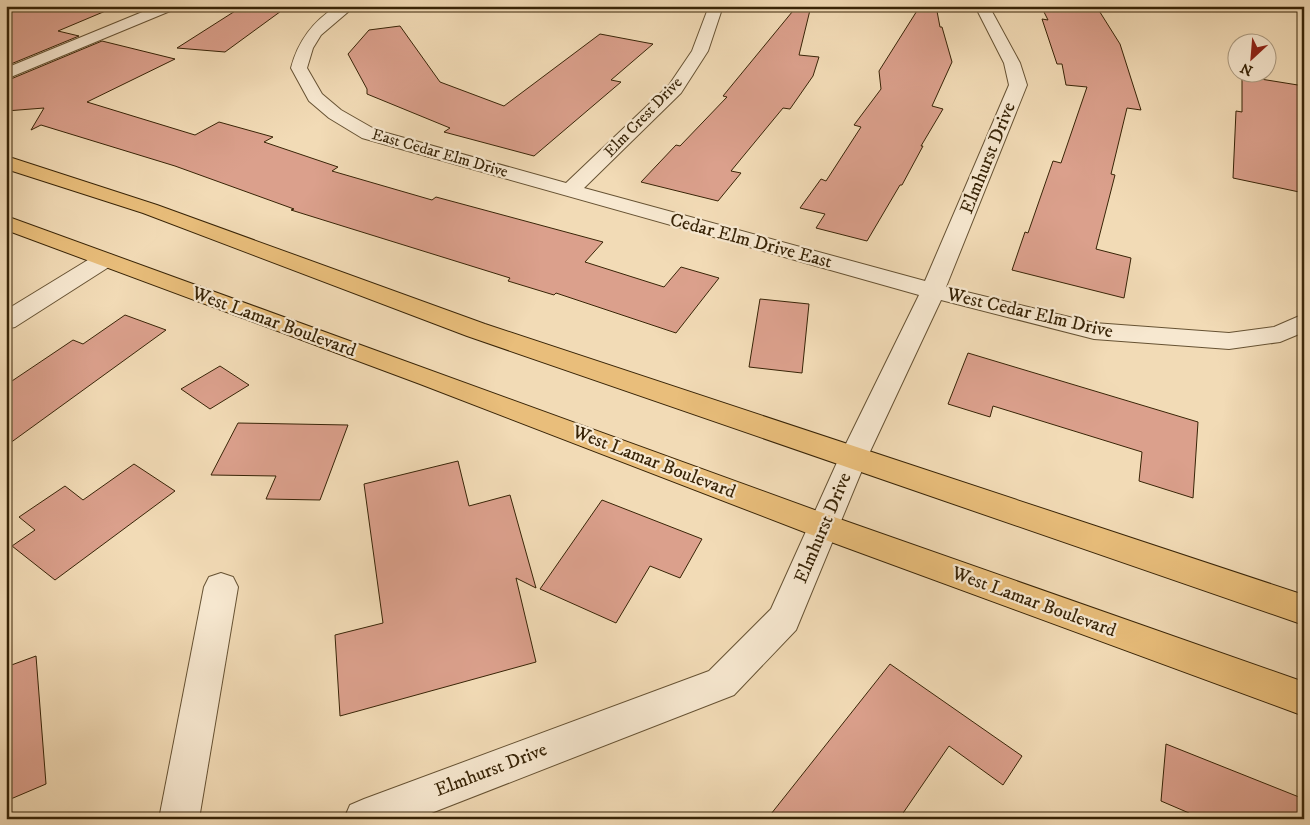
<svg xmlns="http://www.w3.org/2000/svg" width="1310" height="825" font-family="'IM FELL DW Pica',serif">
	<style>
		.building { fill: #dba08c; stroke: #382407 }
		.lines { fill: none; stroke-linecap: round; stroke-linejoin: round }
		.minor-casing { stroke: #665233; stroke-width: 2 }
		.major-casing { stroke: #382407; stroke-width: 2 }
		.minor { fill: #f7e8d0; fill-rule: evenodd }
		.major { fill: #e9be7b; fill-rule: evenodd }
		.labels { text-anchor: middle; dominant-baseline: central; stroke-width: 4.5; stroke-linejoin: round; paint-order: stroke }
		.far-street-label { font-size: 16px; fill: #382407; stroke: #f7e8d0 }
		.street-label { font-size: 19px; fill: #382407; stroke: #f7e8d0 }
	</style>
	<rect width="100%" height="100%" fill="#f2dbb6"/>
	<filter id="stains"><feTurbulence type="fractalNoise" baseFrequency=".004" numOctaves="4"/><feColorMatrix values="0 0 0 0 .2 0 0 0 0 .09 0 0 0 0 .02 0 0 0 .5 -.17"/></filter>
	<radialGradient id="worn" r=".72"><stop offset=".6" stop-color="#630" stop-opacity="0"/><stop offset="1" stop-color="#630" stop-opacity=".3"/></radialGradient>
	<!-- building -->
	<g class="building">
		<polygon points="6,6 115,6 115,7 58,31 79,36 6,66"/>
		<polygon points="243,6 288,6 225,52 177,48"/>
		<polygon points="797,6 811,6 799,55 819,57 813,76 790,109 783,108 731,171 741,173 718,201 641,182 676,145 680,146 727,97 723,96"/>
		<polygon points="920,6 936,6 940,27 942,27 952,62 932,106 943,109 921,146 923,146 902,185 900,185 867,241 816,228 825,214 800,208 821,179 826,181 861,127 854,125 881,89 879,71"/>
		<polygon points="1041,6 1098,9 1120,44 1141,110 1127,108 1111,174 1115,175 1096,249 1131,258 1124,298 1012,270 1025,232 1028,233 1053,161 1061,163 1087,87 1066,85 1062,64 1057,64 1042,19 1048,20"/>
		<polygon points="400,26 440,82 504,106 600,34 653,44 611,80 621,82 534,156 444,132 450,128 367,94 367,89 348,54 369,30"/>
		<polygon points="102,41 175,59 87,102 195,135 219,122 273,137 264,142 338,167 332,171 432,200 436,197 603,242 585,262 664,287 681,267 719,278 676,333 556,293 554,295 508,281 510,278 291,210 294,209 175,166 41,125 31,130 44,108 6,111 6,81"/>
		<polygon points="1242,76 1304,86 1304,193 1233,178 1236,111 1242,112"/>
		<polygon points="760,299 809,304 802,373 749,367"/>
		<polygon points="125,315 166,330 6,446 6,385 73,340 83,344"/>
		<polygon points="968,353 1198,422 1193,498 1139,481 1142,452 993,406 990,417 948,404"/>
		<polygon points="220,366 249,385 210,409 181,389"/>
		<polygon points="238,423 348,425 320,500 266,499 276,476 211,475"/>
		<polygon points="458,461 469,506 510,495 536,588 516,578 536,662 340,716 335,635 383,623 364,484"/>
		<polygon points="134,464 175,491 55,580 12,546 35,530 19,517 65,486 83,500"/>
		<polygon points="602,500 702,539 680,578 650,566 616,623 540,589"/>
		<polygon points="36,656 46,784 6,801 6,667"/>
		<polygon points="890,664 1022,756 1003,785 949,746 899,819 767,819"/>
		<polygon points="1166,744 1304,799 1304,819 1189,819 1189,813 1161,801"/>
	</g>
	<g class="lines">
		<!-- minor casing -->
		<g class="minor-casing">
			<g id="minor">
				<polygon points="157,6 177,6 175,9 6,79 6,68"/>
				<path d="M337 6H355L321 35 313 48 307 68 322 94 341 110 376 130 566 183 669 85 692 51 709 6H723L708 51 681 93 584 188 925 281 1009 85 1004 63 975 6H989L1020 63 1027 85 946 287 1094 323 1229 333 1274 327 1304 314V332L1280 342 1229 349 1094 339 941 300 867 458 796 630 734 695 416 819H344L350 805 364 799 709 671 771 609 839 458 919 295 362 138 329 118 309 101 291 68C298 41 313 21 337 6Z"/>
				<polygon points="104,253 112,255 115,260 112,265 15,327 6,329 6,310 96,255"/>
				<polygon points="221,573 233,577 238,587 199,819 159,819 204,587 209,577"/>
			</g>
		</g>
		<!-- major casing -->
		<g class="major-casing">
			<g id="major">
				<polygon points="6,156 157,205 485,324 1304,595 1304,625 467,336 143,213 6,169"/>
				<polygon points="6,216 834,517 1304,682 1304,716 812,535 420,384 6,230"/>
			</g>
		</g>
		<!-- minor -->
		<use href="#minor" class="minor"/>
		<!-- major -->
		<use href="#major" class="major"/>
	</g>
	<g class="labels">
		<!-- far-street labels -->
		<g class="far-street-label">
			<text transform="translate(643 117) rotate(-46)">Elm Crest Drive</text>
			<text transform="translate(440 153) rotate(16)">East Cedar Elm Drive</text>
		</g>
		<!-- street labels -->
		<g class="street-label">
			<text transform="translate(988 158) rotate(-68)">Elmhurst Drive</text>
			<text transform="translate(751 241) rotate(15)">Cedar Elm Drive East</text>
			<text transform="translate(1030 313) rotate(13)">West Cedar Elm Drive</text>
			<text transform="translate(274 322) rotate(20)">West Lamar Boulevard</text>
			<text transform="translate(654 462) rotate(21)">West Lamar Boulevard</text>
			<text transform="translate(823 528) rotate(-67)">Elmhurst Drive</text>
			<text transform="translate(1034 602) rotate(20)">West Lamar Boulevard</text>
			<text transform="translate(491 770) rotate(-21)">Elmhurst Drive</text>
		</g>
	</g>
	<!-- margin -->
	<rect width="1310" height="825" fill="none" stroke="#f2dbb6" stroke-width="25"/>
	<rect x="8" y="8" width="1295" height="810" fill="none" stroke="#382407" stroke-width="2.5"/>
	<rect x="12" y="12" width="1285" height="800" fill="none" stroke="#382407"/>
	<!-- north arrow -->
	<g transform="translate(1252 58) rotate(206)"><circle r="24" fill="#f7e8d0" stroke="#ab9a80"/>
	<path d="M0-4L9 19L0 12L-9 19Z" fill="#8f2418"/>
	<text y="-8" font-size="14" font-weight="bold" text-anchor="middle" fill="#382407">N</text>
	</g>
	<rect width="100%" height="100%" filter="url(#stains)"/>
	<rect width="100%" height="100%" fill="url(#worn)"/>
</svg>
